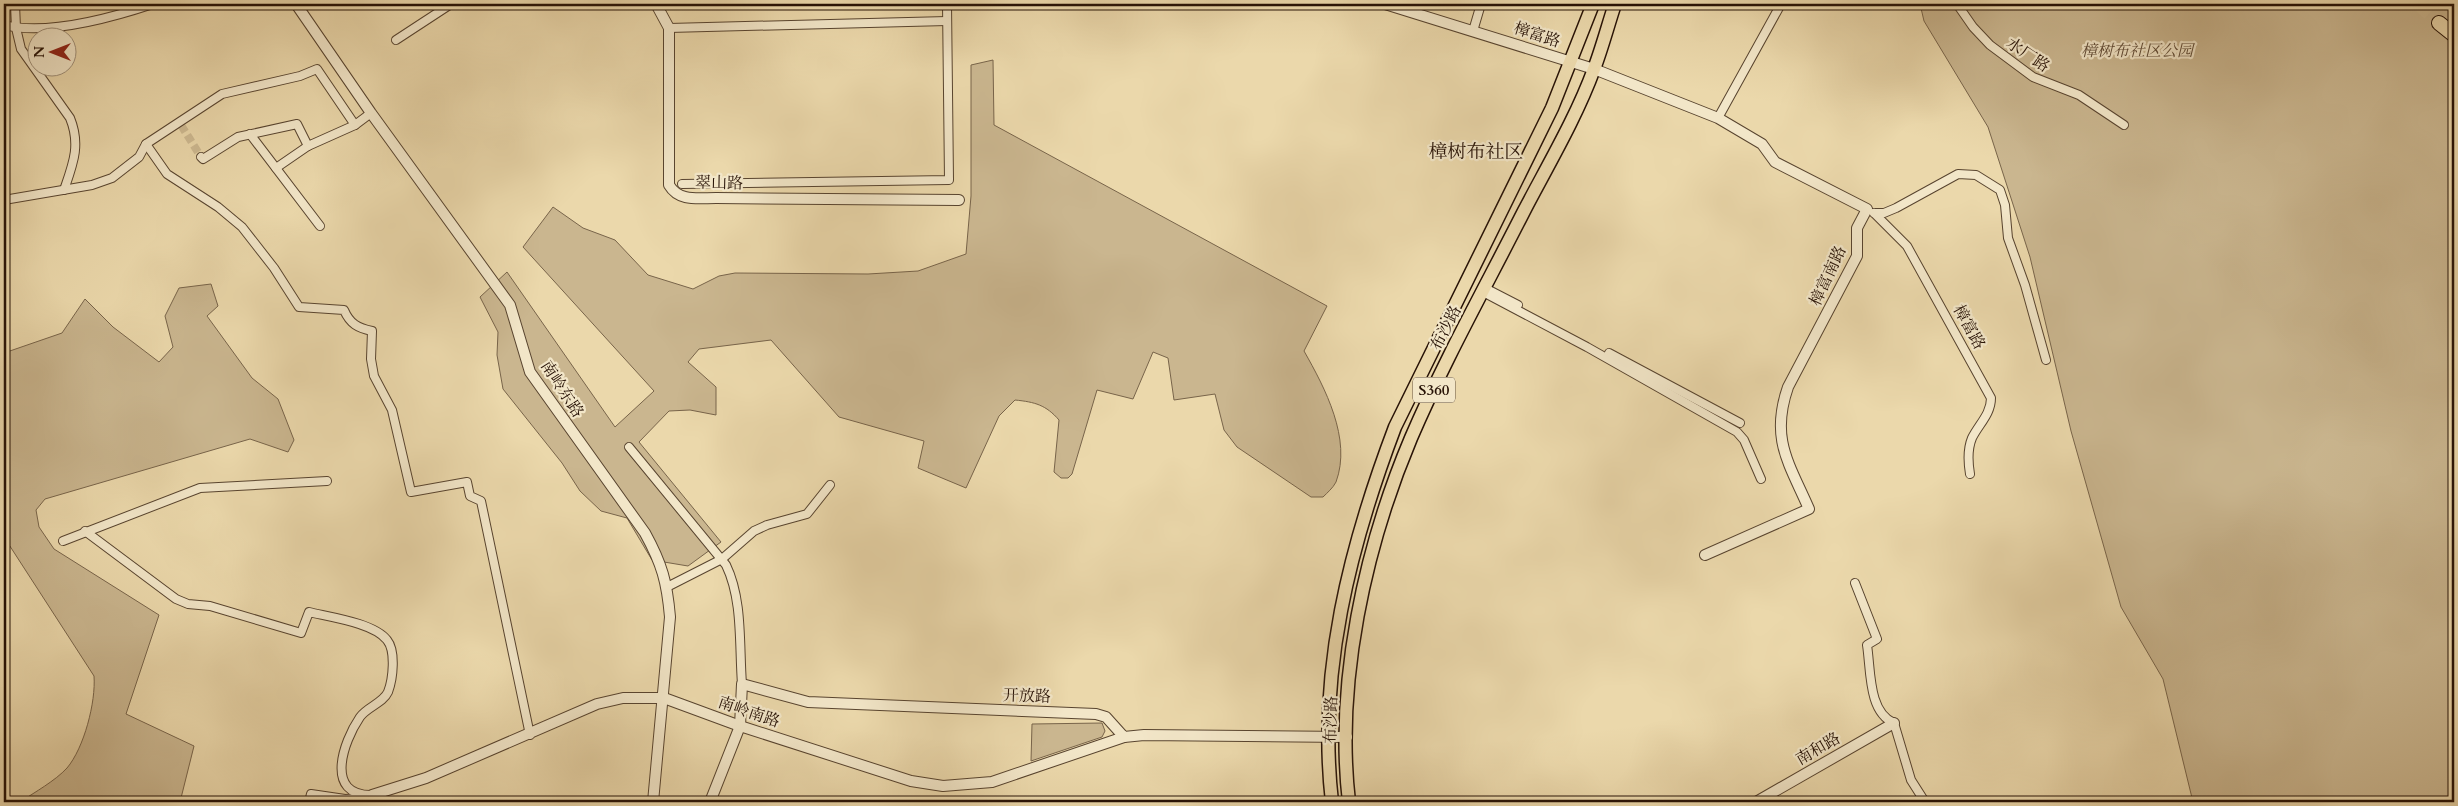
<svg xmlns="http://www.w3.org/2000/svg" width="2458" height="806" font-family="Cardo,'Noto Serif SC',serif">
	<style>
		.green { fill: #cab68f; stroke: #78644a }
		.water { fill: #a89573; stroke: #746147 }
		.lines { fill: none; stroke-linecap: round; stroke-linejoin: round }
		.minor-tunnel { stroke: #ceba92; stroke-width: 8; stroke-dasharray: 8 4; stroke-linecap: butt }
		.trunk-tunnel { stroke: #ceba92; stroke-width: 14; stroke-dasharray: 14 7; stroke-linecap: butt }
		.minor-casing { stroke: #58442f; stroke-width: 10 }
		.tertiary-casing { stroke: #58442f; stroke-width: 12 }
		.primary-casing { stroke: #271206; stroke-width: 15 }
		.trunk-casing { stroke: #271206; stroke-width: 16 }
		.minor { stroke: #f2e6c8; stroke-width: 8 }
		.tertiary { stroke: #f2e6c8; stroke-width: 10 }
		.primary { stroke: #ebd8ab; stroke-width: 12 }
		.trunk { stroke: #ebd8ab; stroke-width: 14 }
		.labels { text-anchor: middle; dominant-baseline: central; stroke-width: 4.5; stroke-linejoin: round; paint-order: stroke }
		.shield { fill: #f2e6c8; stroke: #645240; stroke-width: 1 }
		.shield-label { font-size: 15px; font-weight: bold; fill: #271206 }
		.street-label { font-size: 16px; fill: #271206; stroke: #f2e6c8 }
		.park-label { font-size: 16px; font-style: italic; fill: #604b36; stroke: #f2e6c8 }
		.quarter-label { font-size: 19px; fill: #271206; stroke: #f2e6c8 }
	</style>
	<rect width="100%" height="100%" fill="#ebd8ab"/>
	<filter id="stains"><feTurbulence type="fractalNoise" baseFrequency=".004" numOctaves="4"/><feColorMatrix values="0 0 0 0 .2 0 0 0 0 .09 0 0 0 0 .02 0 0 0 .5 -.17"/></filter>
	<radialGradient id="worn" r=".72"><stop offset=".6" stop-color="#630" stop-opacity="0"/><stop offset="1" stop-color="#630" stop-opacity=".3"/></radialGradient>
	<!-- green -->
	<g class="green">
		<polygon points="1920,4 2454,4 2454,802 2193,802 2163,679 2121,607 2071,431 2030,257 1988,127 1924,21"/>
		<path d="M993 60 994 125 1327 306 1304 351C1325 388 1352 439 1336 482 1333 488 1327 493 1323 497H1311L1237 447 1224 430 1215 394 1174 400 1168 358 1153 352 1133 399 1097 390 1072 474 1068 478H1061L1054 472 1059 420C1046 405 1035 402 1015 400L999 416 966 488 918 468 924 441 839 417 771 340 699 349 688 362 716 387V415L690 410 669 411 639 442 721 542 688 566 652 560 627 518 601 511 580 491 562 463 503 389 497 355 498 332 480 297 507 272 615 427 654 391 523 247 553 207 583 228 615 240 648 275 693 289 719 276 735 273 868 274 918 271 966 254 971 196V65Z"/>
		<path d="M211 284 218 306 207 316 252 378 278 399 294 440 288 452 250 439 45 499 36 510 39 527 54 549 159 615 126 714 194 746 180 802H20C35 792 55 781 67 768 84 748 96 702 94 676L4 537V353L62 333 85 299 113 327 159 362 173 347 165 316 179 288Z"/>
		<polygon points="1102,723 1105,731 1102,737 1031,761 1032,724"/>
	</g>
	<!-- water -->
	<polygon class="water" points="4,4 106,4 62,9 4,9"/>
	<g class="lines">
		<!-- minor-tunnel -->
		<polyline class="minor-tunnel" points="181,125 201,157"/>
		<!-- trunk-tunnel -->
		<polyline class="trunk-tunnel" points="2419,4 2439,23"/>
		<!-- minor casing -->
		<g class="minor-casing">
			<g id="minor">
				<path d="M15 4 16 28 21 49 70 118C81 145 73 164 64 190"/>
				<polyline points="1957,4 1973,27 1990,45 2033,77 2079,95 2124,125"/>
				<path d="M4 25C48 36 111 18 153 4"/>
				<polyline points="669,28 947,21"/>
				<polyline points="1473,31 1481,4"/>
				<polyline points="396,40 451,4"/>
				<polyline points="1718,118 1781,4"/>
				<polyline points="250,134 320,226"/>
				<path d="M146 144 167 174 218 207 242 227 274 268 299 307 344 310C350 324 358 328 372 331L371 359 374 376 392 410 411 492 467 482 470 496 481 501 530 735"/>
				<polyline points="201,157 203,159 238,137 297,124 308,146 355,125"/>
				<polyline points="276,168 308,146"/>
				<polyline points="682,184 949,180 947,4"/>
				<polyline points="4,200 92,185 112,178 139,157 146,144 222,94 300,76 317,69 355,125 371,113"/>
				<polyline points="1874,213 1884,213 1896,208 1958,174 1976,175 2000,190 2005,205 2008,238 2025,285 2046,360"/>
				<path d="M1874 213 1907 246 1991 398C1991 414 1979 424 1972 438 1967 450 1968 462 1970 474"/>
				<polyline points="1485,288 1518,305"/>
				<polyline points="1483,292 1587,347 1737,432 1744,440 1761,479"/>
				<polyline points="1609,353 1740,423"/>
				<path d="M629 447 726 565C743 600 739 645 742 684"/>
				<path d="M85 531 176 599 188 604 210 606 301 633 309 612C330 617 374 623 387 640 396 651 393 679 388 692 383 703 367 707 360 717 343 742 324 796 372 795"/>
				<polyline points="63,541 200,488 327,481"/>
				<path d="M1855 583 1877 639 1867 645C1871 670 1868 712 1894 723L1911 780 1925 802"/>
				<polyline points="667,587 722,559 754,531 767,525 807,514 830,485"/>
				<polyline points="309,802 311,794 345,799 364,798"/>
			</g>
		</g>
		<!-- tertiary casing -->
		<g class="tertiary-casing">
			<g id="tertiary">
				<path d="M296 4 371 113 510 305 530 372 645 533C662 564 667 582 670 617L653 802"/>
				<path d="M656 4 669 28V185C679 202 698 198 716 198L959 200"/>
				<path d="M1385 4 1594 69 1718 118 1762 144 1775 162 1867 209 1857 228V256L1788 387C1770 439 1789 463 1809 509L1705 555"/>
				<polyline points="372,795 426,778 597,704 623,698 664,698 740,726 911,781 943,786 992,782 1124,737"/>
				<polyline points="710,802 740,726 742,684 808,702 1096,714 1106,717 1124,737 1144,735 1347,737"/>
				<polyline points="1756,802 1894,723"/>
			</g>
		</g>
		<!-- primary casing -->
		<g class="primary-casing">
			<g id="primary">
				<path d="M1332 802C1317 673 1350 546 1395 427L1552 108 1593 4"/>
				<path d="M1349 802C1335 683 1365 547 1411 438 1444 361 1486 286 1524 211 1548 165 1576 118 1594 69 1602 48 1608 25 1615 4"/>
			</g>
		</g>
		<!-- trunk casing -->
		<g class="trunk-casing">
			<polyline id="trunk" points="2439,23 2454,35"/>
		</g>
		<!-- minor -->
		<use href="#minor" class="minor"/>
		<!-- tertiary -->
		<use href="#tertiary" class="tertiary"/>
		<!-- primary -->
		<use href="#primary" class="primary"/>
		<!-- trunk -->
		<use href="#trunk" class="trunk"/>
	</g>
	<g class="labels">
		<!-- shield labels -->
		<rect class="shield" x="1413" y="377.5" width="42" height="25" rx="4"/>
		<g class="shield-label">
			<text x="1434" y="390">S360</text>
		</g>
		<!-- street labels -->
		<g class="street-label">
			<text transform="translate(1537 35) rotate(18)">樟富路</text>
			<text transform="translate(2028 55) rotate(34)">水厂路</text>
			<text transform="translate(719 183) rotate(1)">翠山路</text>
			<text transform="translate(1828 276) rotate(-65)">樟富南路</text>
			<text transform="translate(1969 327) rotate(61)">樟富路</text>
			<text transform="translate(1446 328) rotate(-63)">布沙路</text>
			<text transform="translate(562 389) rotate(57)">南岭东路</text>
			<text transform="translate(1027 696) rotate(2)">开放路</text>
			<text transform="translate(749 712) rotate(19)">南岭南路</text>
			<text transform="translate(1331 720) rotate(-89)">布沙路</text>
			<text transform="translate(1818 749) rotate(-30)">南和路</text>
		</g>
		<!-- park labels -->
		<g class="park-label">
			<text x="2137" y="51">樟树布社区公园</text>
		</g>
		<!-- quarter labels -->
		<g class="quarter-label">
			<text x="1476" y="152">樟树布社区</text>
		</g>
	</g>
	<!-- margin -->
	<rect width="2458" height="806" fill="none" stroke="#ebd8ab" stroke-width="20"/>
	<rect x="5" y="5" width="2448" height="796" fill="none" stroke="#271206" stroke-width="2.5"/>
	<rect x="10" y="10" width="2438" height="786" fill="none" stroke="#271206"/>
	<!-- north arrow -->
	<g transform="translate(52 52) rotate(270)"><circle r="24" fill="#f2e6c8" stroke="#a1917a"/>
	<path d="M0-4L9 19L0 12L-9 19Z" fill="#8f2418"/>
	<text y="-8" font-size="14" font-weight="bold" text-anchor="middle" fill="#271206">N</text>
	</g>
	<rect width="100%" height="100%" filter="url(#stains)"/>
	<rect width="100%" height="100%" fill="url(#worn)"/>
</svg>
